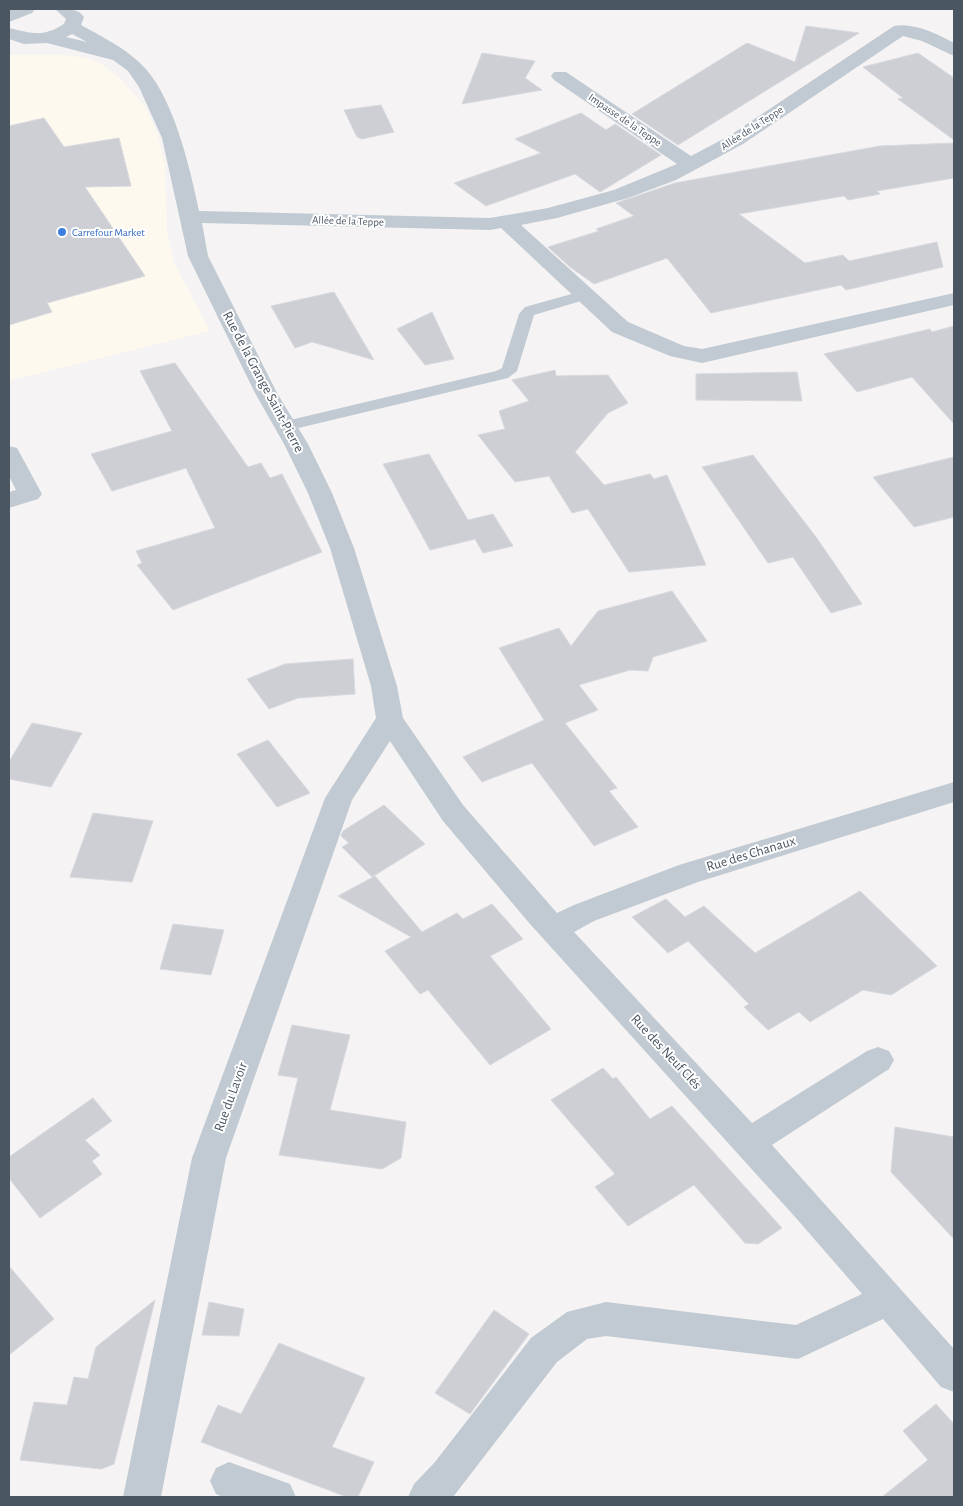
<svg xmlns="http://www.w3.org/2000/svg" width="963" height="1506" font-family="'Alegreya Sans',sans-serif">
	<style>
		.commercial { fill: #fdf9ef }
		.building { fill: #cdcfd5; stroke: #d7d9de }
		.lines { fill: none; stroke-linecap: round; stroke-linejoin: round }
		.service { fill: #c1cad2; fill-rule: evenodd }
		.minor { fill: #c1cad2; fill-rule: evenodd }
		.shop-dot { fill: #3f7fe0; stroke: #fff; stroke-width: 2 }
		.labels { text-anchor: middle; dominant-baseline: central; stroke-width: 4; stroke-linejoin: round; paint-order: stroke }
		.far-street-label { font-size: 11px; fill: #4a5661; stroke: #fff }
		.far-shop-label { font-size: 11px; fill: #366cbe; stroke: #fff; text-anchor: start }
		.street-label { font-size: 14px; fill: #4a5661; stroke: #fff }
	</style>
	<rect width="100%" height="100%" fill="#f5f3f3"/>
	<!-- commercial -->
	<polygon class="commercial" points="9,55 61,55 81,57 100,63 119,77 146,108 157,132 165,164 167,231 174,262 210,331 9,381"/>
	<!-- building -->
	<g class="building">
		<polygon points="806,26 859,33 678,145 632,114 747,43 795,62"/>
		<polygon points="482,53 535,61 525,78 542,90 462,104"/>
		<polygon points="918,53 954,78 954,140 898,99 903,98 863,67"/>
		<polygon points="381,105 394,132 362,139 357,137 344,110"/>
		<polygon points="581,113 606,130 615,124 661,155 600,192 575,174 486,206 454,183 541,153 515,139"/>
		<polygon points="44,118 64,147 119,138 131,186 85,187 145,276 47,303 52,312 9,325 9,126"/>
		<polygon points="954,143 954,178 877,191 880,194 848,200 844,196 739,214 805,263 843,255 849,261 937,242 943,267 846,290 841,285 711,313 667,258 594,284 570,267 548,247 599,231 596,229 634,216 616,203 675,183 880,146"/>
		<polygon points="334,292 351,321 374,360 312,342 295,348 271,306"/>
		<polygon points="432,312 454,359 425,365 397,329"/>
		<polygon points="954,326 954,424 912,377 857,392 824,354 930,329 932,332"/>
		<polygon points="175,363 248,467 261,463 270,478 282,474 322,552 173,610 137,565 142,563 136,551 215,528 186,468 112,491 91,454 172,431 140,371"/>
		<polygon points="555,370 556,376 608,375 628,403 608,413 575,452 604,485 650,474 654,479 667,475 706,565 629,572 588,509 572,513 549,476 515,482 478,435 505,429 499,411 529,401 512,380"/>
		<polygon points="797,372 802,401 696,400 696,374"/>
		<polygon points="429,454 468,520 493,514 513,546 483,553 475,539 430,550 383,464"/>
		<polygon points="753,455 816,537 862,604 831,613 793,557 768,563 702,467"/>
		<polygon points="954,457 954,517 914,527 873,477"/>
		<polygon points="672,591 707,641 653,657 648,671 630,670 579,685 598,710 565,723 617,788 609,791 638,827 594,846 532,763 482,782 463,757 544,720 499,648 559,628 571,646 598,611"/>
		<polygon points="353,659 355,694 298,698 269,709 247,679 285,664"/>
		<polygon points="32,723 82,733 51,787 9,779 9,762"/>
		<polygon points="268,740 310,793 277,807 237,754"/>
		<polygon points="384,805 425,844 372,877 342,847 349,843 341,836 343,831"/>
		<polygon points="93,813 153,821 132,882 70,877"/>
		<polygon points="375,876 422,932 457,913 463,919 492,904 523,939 490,956 551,1029 490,1065 428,990 420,994 385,951 411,937 338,896"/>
		<polygon points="860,891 937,966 891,995 863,990 810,1022 799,1012 768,1030 744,1007 749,1004 688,941 668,953 632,917 666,899 685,917 704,906 755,953"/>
		<polygon points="173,924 224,930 211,975 160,969"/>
		<polygon points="292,1025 350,1035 330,1110 406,1122 401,1158 382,1169 279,1155 298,1078 278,1075"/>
		<polygon points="603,1068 613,1079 616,1077 650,1119 672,1106 782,1228 758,1244 745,1243 694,1185 628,1226 595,1187 615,1174 551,1100"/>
		<polygon points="93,1098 112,1121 85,1140 100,1155 92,1161 102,1174 40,1218 9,1178 9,1157"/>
		<polygon points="895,1127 954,1137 954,1239 891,1172"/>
		<polygon points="9,1266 54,1319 9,1355"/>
		<polygon points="155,1300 114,1464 101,1469 20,1460 34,1402 67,1405 74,1377 88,1379 96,1347"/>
		<polygon points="209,1302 244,1309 239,1336 202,1335"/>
		<polygon points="494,1310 529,1334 470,1414 435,1393"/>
		<polygon points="279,1343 365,1378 332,1447 374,1462 358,1497 347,1497 201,1442 218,1405 241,1414"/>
		<polygon points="936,1404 954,1424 954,1497 882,1497 928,1460 903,1431"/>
	</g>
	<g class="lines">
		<!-- service -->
		<polygon class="service" points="586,290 591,292 594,295 591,298 534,315 517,371 508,378 286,431 280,430 278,426 280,422 286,421 496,371 502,368 519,314 525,307"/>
		<!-- minor -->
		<g class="minor">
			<polygon points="13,9 35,9 32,13 9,22 9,11"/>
			<path d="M55 9C66 9 76 7 84 17L81 25C101 36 123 47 140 63 173 93 190 168 199 211L490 218 548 208 614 190 677 164 554 80 551 76 554 72H566L691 156 729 136 894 26C913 22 938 34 954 43V56L922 41 903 36 743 144 676 180 628 198 557 218 521 225 628 322 684 346 702 349 954 293V305L702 363 670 356 612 332 501 228 490 230 202 223 208 256 277 393 308 444 332 493 354 548 397 686 403 718 463 805 557 913 574 905 679 865 954 782V802L698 882 594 921 574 932 752 1123 867 1051 878 1047 889 1051 894 1060 889 1069 772 1145 954 1349V1392L941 1387 883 1319 798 1359 606 1336 587 1339 557 1362 453 1497H408L414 1484 435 1462 531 1338 567 1312 606 1302 796 1325 862 1294 796 1218 530 924 443 821 390 741 352 800 226 1158 161 1497H123L192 1158 325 798 376 718 371 686 330 548 308 493 284 444 255 393 188 256 162 138 139 87 128 71 113 60 47 43 24 44 9 39V28C32 33 42 38 64 24L66 19ZM72 34 87 42 66 37Z"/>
			<polygon points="9,446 17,448 42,494 38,499 9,508 9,492 16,490 9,476"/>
			<polygon points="229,1462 290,1484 296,1497 223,1497 216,1494 210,1481 216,1468"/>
		</g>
	</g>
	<!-- markers -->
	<circle class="shop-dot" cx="62" cy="232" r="5"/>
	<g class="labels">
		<!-- far-street labels -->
		<g class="far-street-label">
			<text transform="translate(625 120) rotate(34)">Impasse de la Teppe</text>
			<text transform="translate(752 128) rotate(-33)">Allée de la Teppe</text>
			<text transform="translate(348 221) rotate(2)">Allée de la Teppe</text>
		</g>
		<!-- far-shop labels -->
		<g class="far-shop-label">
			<text x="72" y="232">Carrefour Market</text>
		</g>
		<!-- street labels -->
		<g class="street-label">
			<text transform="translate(263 382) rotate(62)">Rue de la Grange Saint-Pierre</text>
			<text transform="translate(751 854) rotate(-17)">Rue des Chanaux</text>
			<text transform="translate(666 1052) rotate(47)">Rue des Neuf Clés</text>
			<text transform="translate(231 1097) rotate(-70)">Rue du Lavoir</text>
		</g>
	</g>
	<!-- border -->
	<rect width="963" height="1506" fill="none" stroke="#4a5661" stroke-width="20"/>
</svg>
